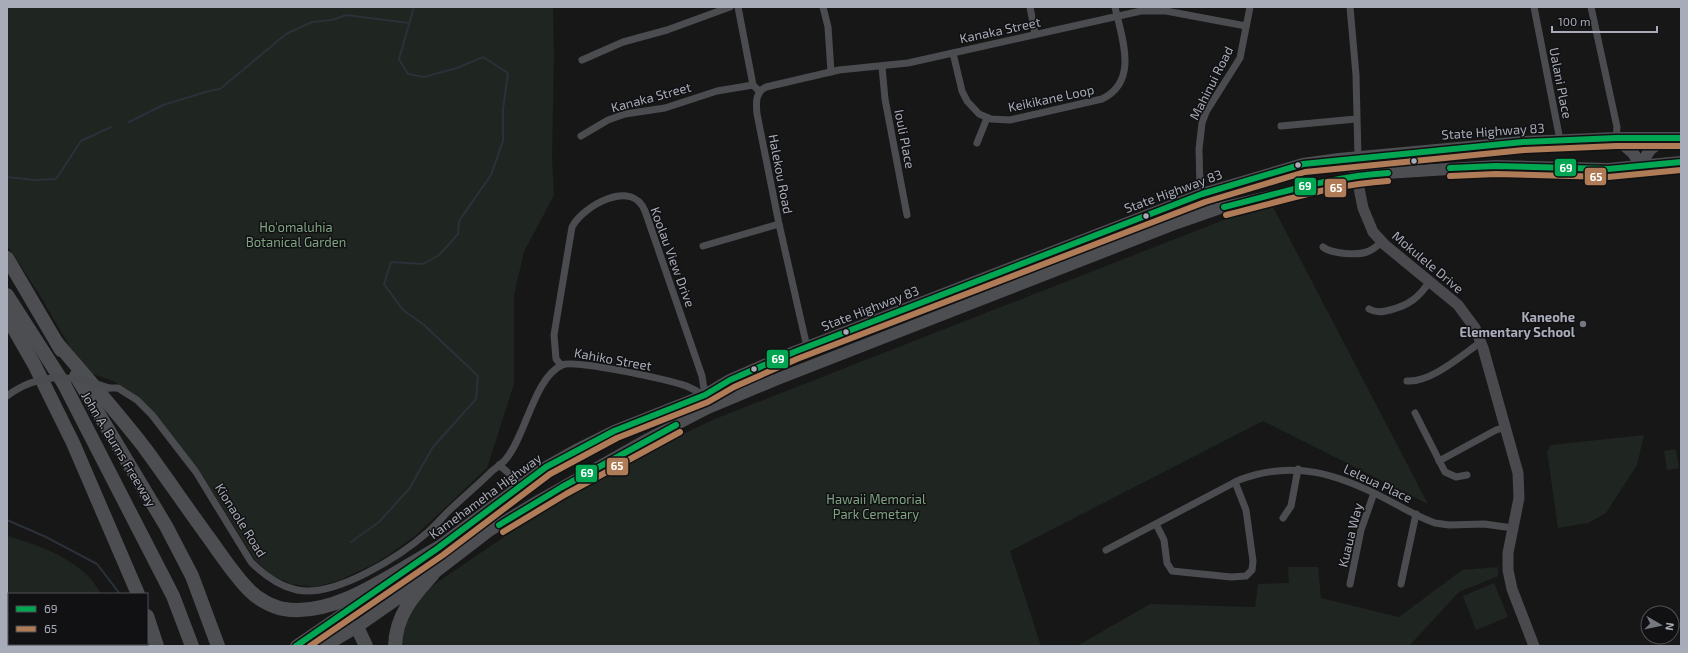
<svg xmlns="http://www.w3.org/2000/svg" width="1688" height="653" font-family="'Exo 2',sans-serif">
	<style>
		.green { fill: #1f2520 }
		.lines { fill: none; stroke-linecap: round; stroke-linejoin: round }
		.stream { stroke: #2a3138; stroke-width: 2 }
		.street { stroke: #4b4c50; stroke-width: 7 }
		.secondary { stroke: #4a4a4e; stroke-width: 11 }
		.primary { stroke: #4d4e52; stroke-width: 12 }
		.highway { stroke: #4d4e51; stroke-width: 14 }
		.street-bridge { stroke: #4b4c50; stroke-width: 7 }
		.bus-1-casing { stroke: #111113; stroke-width: 9 }
		.bus-2-casing { stroke: #111113; stroke-width: 9 }
		.bus-1 { stroke: #00a651; stroke-width: 6 }
		.bus-2 { stroke: #b07c57; stroke-width: 6 }
		.bus-dot { fill: #a8acb8; stroke: #111113; stroke-width: 1.5 }
		.poi-dot { fill: #757880; stroke: #111113; stroke-width: 1.5 }
		.labels { text-anchor: middle; dominant-baseline: central; stroke-width: 3; stroke-linejoin: round; paint-order: stroke }
		.street-label { font-size: 13px; fill: #a8acb8; stroke: #111113 }
		.park-label { font-size: 13px; fill: #7fa382; stroke: #111113 }
		.poi-label { font-size: 13px; font-weight: bold; fill: #a8acb8; stroke: #111113; text-anchor: end }
		.line-badge { stroke: #111113; stroke-width: 1.5 }
		.badge-label { font-size: 11px; text-anchor: middle; font-weight: bold; fill: #fff }
	</style>
	<rect width="100%" height="100%" fill="#171717"/>
	<!-- green -->
	<g class="green">
		<polygon points="7,7 553,7 554,55 552,159 554,195 524,252 514,295 514,384 487,468 414,537 378,562 340,580 315,587 291,584 271,575 255,560 199,470 137,396 113,381 84,371 39,294 7,245"/>
		<polygon points="1272,205 1428,504 1263,421 1010,551 1041,646 401,646 405,619 429,588 548,507 671,440 717,418 1221,221"/>
		<polygon points="1644,435 1637,465 1606,513 1588,523 1558,528 1547,451 1551,445"/>
		<polygon points="1676,449 1679,468 1667,470 1664,451"/>
		<path d="M7 536C35 544 64 554 86 574 92 579 97 588 102 594H9V644H125V646H7Z"/>
		<polygon points="1288,567 1318,567 1321,598 1399,617 1462,570 1498,567 1498,576 1459,592 1409,646 1077,646 1150,604 1255,607 1258,584 1289,583"/>
		<polygon points="1494,583 1508,617 1476,630 1463,596"/>
	</g>
	<g class="lines">
		<!-- stream -->
		<g class="stream">
			<polyline points="129,122 163,105 209,91 220,89 286,34 312,22 332,20 346,15 409,23"/>
			<polyline points="7,177 35,180 56,179 81,141 111,127"/>
			<polyline points="7,520 46,537 97,564 120,594"/>
			<polyline points="351,542 379,522 409,489 433,447 476,399 478,376 424,325 403,310 384,284 391,262 423,264 439,255 458,234 459,221 491,175 503,141 503,109 508,73 483,57 457,68 424,77 408,74 399,59 414,7"/>
		</g>
		<!-- street -->
		<g class="street">
			<polyline points="738,7 753,85 757,89"/>
			<polyline points="823,7 828,27 831,72"/>
			<polyline points="1030,7 1035,34"/>
			<polyline points="1350,7 1356,75 1358,158"/>
			<polyline points="1534,7 1560,140"/>
			<polyline points="1591,7 1617,127 1616,138"/>
			<path d="M953 53 962 91 967 101 979 114 991 119 1010 120 1102 99C1139 81 1122 39 1115 7"/>
			<polyline points="582,60 623,42 667,30 730,7"/>
			<polyline points="882,67 885,99 907,215"/>
			<polyline points="1281,126 1356,119"/>
			<polyline points="581,136 608,120 625,114 665,108 717,91 753,85"/>
			<polyline points="977,143 987,118"/>
			<polyline points="1202,194 1200,188 1199,149 1202,123 1206,112 1240,58 1250,7"/>
			<polyline points="703,246 779,224"/>
			<path d="M1323 247C1331 254 1359 256 1369 251 1374 249 1378 245 1382 242"/>
			<path d="M1369 309C1376 313 1382 312 1390 310 1410 305 1419 297 1430 281"/>
			<path d="M807 347 779 224 757 114C756 103 755 92 766 87L839 70 908 63 1141 11H1166L1246 26"/>
			<path d="M561 365 556 359 554 335 572 227C583 206 632 178 645 211L702 376 705 395"/>
			<path d="M1407 381C1431 383 1462 355 1481 342"/>
			<path d="M109 388H118L137 400 152 415 196 472 251 562C264 575 278 586 297 590 335 598 401 556 429 531 438 523 445 514 454 506 467 494 480 483 492 471 497 467 502 464 506 459 526 435 534 378 562 365 574 359 663 379 680 384 689 386 697 392 705 395"/>
			<polyline points="1415,413 1445,472 1456,477 1467,475"/>
			<polyline points="1439,461 1496,430 1506,427"/>
			<polyline points="499,465 523,485"/>
			<polyline points="1283,518 1291,506 1298,469"/>
			<polyline points="1156,524 1164,540 1167,563 1172,571 1231,577 1246,576 1252,570 1253,561 1246,510 1235,482"/>
			<path d="M1106 550 1239 480C1294 459 1338 474 1388 500 1403 508 1418 517 1435 523L1449 525 1484 524 1513 528"/>
			<polyline points="1350,584 1361,530 1374,493"/>
			<polyline points="1401,584 1416,514"/>
		</g>
		<!-- secondary -->
		<polyline class="secondary" points="1358,158 1359,188 1363,208 1373,232 1385,245 1458,305 1475,328 1483,348 1518,473 1519,498 1508,553 1508,570 1512,589 1534,646"/>
		<!-- primary -->
		<g class="primary">
			<polyline points="1616,138 1633,153 1642,167"/>
			<path d="M1642 167C1646 152 1652 144 1668 141"/>
			<polyline points="430,553 546,467 578,449 614,431 705,395 730,380 794,352 1202,194 1303,164 1339,159 1523,142 1616,138 1681,138"/>
			<polyline points="296,646 381,588"/>
			<polyline points="325,646 357,627 433,574 489,531 533,504 648,439 708,408 775,380 1177,223 1220,208 1370,174 1496,166 1608,169 1681,162"/>
		</g>
		<!-- highway -->
		<g class="highway">
			<polyline points="7,258 61,350"/>
			<polyline points="7,295 64,384 173,596 192,646"/>
			<polyline points="7,309 14,329 34,364 73,443 138,594"/>
			<path d="M57 343C86 377 116 411 144 447 166 477 187 508 209 538 222 556 234 575 250 591 258 599 272 607 284 609 335 618 395 572 438 548"/>
			<polyline points="76,376 166,526 192,576 218,646"/>
			<polyline points="147,616 157,646"/>
			<polyline points="357,627 366,646"/>
			<path d="M395 646C396 615 413 596 433 574"/>
		</g>
		<!-- street-bridge -->
		<path class="street-bridge" d="M7 396C39 372 73 374 109 388"/>
		<!-- bus-1 casing -->
		<g class="bus-1-casing">
			<g id="bus-1">
				<polyline points="1450,168 1496,166 1608,169 1681,162"/>
				<path d="M1224 207C1277 194 1333 176 1388 173"/>
				<polyline points="499,525 562,487 676,425"/>
				<polyline points="296,646 438,548 546,467 614,431 705,395 730,380 794,352 1202,194 1303,164 1523,142 1616,138 1681,138"/>
			</g>
		</g>
		<!-- bus-2 casing -->
		<g class="bus-2-casing">
			<g id="bus-2">
				<polyline points="1450,176 1496,174 1608,177 1681,170"/>
				<path d="M1226 215C1279 202 1334 184 1388 181"/>
				<polyline points="503,532 566,494 680,432"/>
				<polyline points="310,646 443,555 550,474 617,438 708,402 734,387 797,359 1205,202 1305,172 1524,150 1616,146 1681,146"/>
			</g>
		</g>
		<!-- bus-1 -->
		<use href="#bus-1" class="bus-1"/>
		<!-- bus-2 -->
		<use href="#bus-2" class="bus-2"/>
	</g>
	<!-- markers -->
	<g class="bus-dot">
		<circle cx="1414" cy="161" r="3.5"/>
		<circle cx="1298" cy="165" r="3.5"/>
		<circle cx="1146" cy="216" r="3.5"/>
		<circle cx="846" cy="332" r="3.5"/>
		<circle cx="754" cy="369" r="3.5"/>
	</g>
	<circle class="poi-dot" cx="1583" cy="324" r="4"/>
	<g class="labels">
		<!-- street labels -->
		<g class="street-label">
			<text transform="translate(1000 30) rotate(-12)">Kanaka Street</text>
			<text transform="translate(1211 83) rotate(-63)">Mahinui Road</text>
			<text transform="translate(1561 83) rotate(79)">Ualani Place</text>
			<text transform="translate(651 97) rotate(-15)">Kanaka Street</text>
			<text transform="translate(1051 98) rotate(-12)">Keikikane Loop</text>
			<text transform="translate(1493 131) rotate(-4)">State Highway 83</text>
			<text transform="translate(905 139) rotate(79)">Iouli Place</text>
			<text transform="translate(781 174) rotate(79)">Halekou Road</text>
			<text transform="translate(1173 191) rotate(-20)">State Highway 83</text>
			<text transform="translate(673 257) rotate(70)">Koolau View Drive</text>
			<text transform="translate(1428 262) rotate(40)">Mokulele Drive</text>
			<text transform="translate(870 308) rotate(-21)">State Highway 83</text>
			<text transform="translate(613 359) rotate(10)">Kahiko Street</text>
			<text transform="translate(119 449) rotate(59)">John A. Burns Freeway</text>
			<text transform="translate(1378 483) rotate(25)">Leleua Place</text>
			<text transform="translate(485 496) rotate(-36)">Kamehameha Highway</text>
			<text transform="translate(241 520) rotate(58)">Kionaole Road</text>
			<text transform="translate(1350 535) rotate(-76)">Kuaua Way</text>
		</g>
		<!-- park labels -->
		<g class="park-label">
			<text x="296" y="227">Ho'omaluhia<tspan x="296" dy="15">Botanical Garden</tspan></text>
			<text x="876" y="499">Hawaii Memorial<tspan x="876" dy="15">Park Cemetary</tspan></text>
		</g>
		<!-- poi labels -->
		<g class="poi-label">
			<text x="1575" y="317">Kaneohe<tspan x="1575" dy="15">Elementary School</tspan></text>
		</g>
	</g>
	<g class="line-badge">
		<rect x="1554" y="158" width="23" height="19" rx="4" fill="#00a651"/>
		<rect x="1584" y="167" width="23" height="19" rx="4" fill="#b07c57"/>
		<rect x="1294" y="177" width="23" height="19" rx="4" fill="#00a651"/>
		<rect x="1324" y="178" width="23" height="20" rx="4" fill="#b07c57"/>
		<rect x="766" y="349" width="23" height="20" rx="4" fill="#00a651"/>
		<rect x="606" y="457" width="23" height="19" rx="4" fill="#b07c57"/>
		<rect x="575" y="464" width="23" height="19" rx="4" fill="#00a651"/>
	</g>
	<g class="badge-label">
		<text x="1566" y="172">69</text>
		<text x="1596" y="181">65</text>
		<text x="1305" y="190">69</text>
		<text x="1336" y="192">65</text>
		<text x="778" y="363">69</text>
		<text x="617" y="470">65</text>
		<text x="587" y="477">69</text>
	</g>
	<!-- border -->
	<rect width="1688" height="653" fill="none" stroke="#a8acb8" stroke-width="16"/>
	<!-- legend -->
	<rect x="8" y="593" width="140" height="52" fill="#111113" stroke="#4d4f55"/>
	<rect x="16" y="606" width="20" height="6" fill="#00a651" stroke="#4d4f55"/>
	<text x="44" y="613" font-size="12" fill="#a8acb8">69</text>
	<rect x="16" y="626" width="20" height="6" fill="#b07c57" stroke="#4d4f55"/>
	<text x="44" y="633" font-size="12" fill="#a8acb8">65</text>
	<!-- north arrow -->
	<g transform="translate(1660 625) rotate(99)"><circle r="19" fill="#111113" stroke="#4d4f55"/>
	<path d="M0-3L7 15L0 10L-7 15Z" fill="#757880"/>
	<text y="-6" font-size="11" font-weight="bold" text-anchor="middle" fill="#a8acb8">N</text>
	</g>
	<!-- scale -->
	<path d="M1552 26v6h105v-6" fill="none" stroke="#a8acb8" stroke-width="2"/>
	<text x="1558" y="26" font-size="12" fill="#a8acb8" stroke="#111113" stroke-width="3" paint-order="stroke">100 m</text>
</svg>
